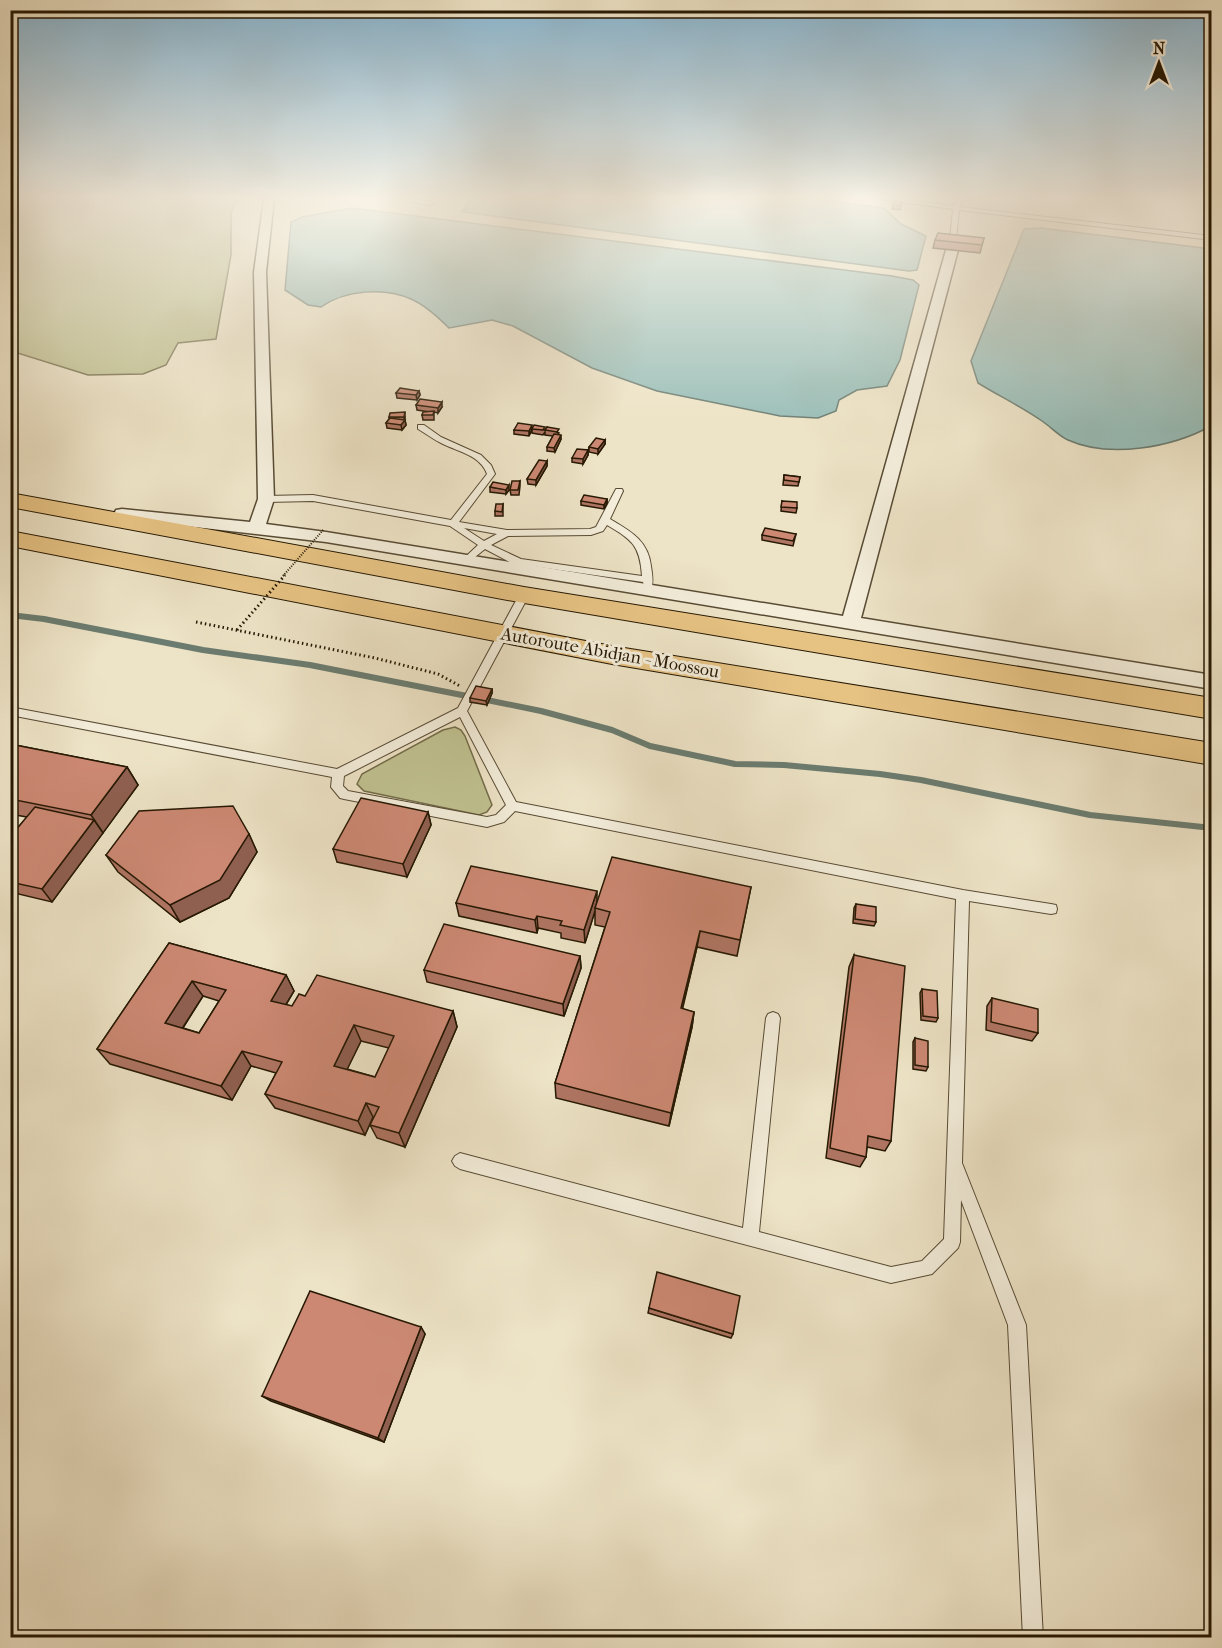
<svg xmlns="http://www.w3.org/2000/svg" width="1222" height="1648" font-family="'IM FELL French Canon',serif">
	<style>
		.green { fill: #c0c190; stroke: #736c4a; stroke-width: 1.5 }
		.water { fill: #99beb8; stroke: #6b7c70; stroke-width: 1.5 }
		.lines { fill: none; stroke-linecap: round; stroke-linejoin: round }
		.stream { stroke: #6b7c70; stroke-width: 6 }
		.service-casing { stroke: #584b34; stroke-width: 2 }
		.minor-casing { stroke: #584b34; stroke-width: 3 }
		.trunk-casing { stroke: #261803; stroke-width: 2 }
		.path { stroke: #261803; stroke-width: 3; stroke-dasharray: 1.5 3; stroke-linecap: butt }
		.service { fill: #f3edda; fill-rule: evenodd }
		.minor { fill: #f3edda; fill-rule: evenodd }
		.trunk { fill: #e6c283; fill-rule: evenodd }
		.path-bridge-far1 { stroke: #261803; stroke-width: 2; stroke-dasharray: 1 1.5; stroke-linecap: butt }
		.path-bridge { stroke: #261803; stroke-width: 3; stroke-dasharray: 1.5 3; stroke-linecap: butt }
		.wall { fill: #af7563; stroke: #261803; stroke-width: 1.5; fill-rule: evenodd }
		.shaded-wall { fill: #8f5f50; stroke: #261803; stroke-width: 1.5 }
		.building { fill: #cc8873; stroke: #261803; stroke-width: 1.5; fill-rule: evenodd }
		.labels { text-anchor: middle; dominant-baseline: central; stroke-width: 6; stroke-linejoin: round; paint-order: stroke }
		.street-label { font-size: 18px; fill: #261803; stroke: #f3edda }
	</style>
	<rect width="100%" height="100%" fill="#ede3c6"/>
	<filter id="stains"><feTurbulence type="fractalNoise" baseFrequency=".00333" numOctaves="4"/><feColorMatrix values="0 0 0 0 .2 0 0 0 0 .09 0 0 0 0 .02 0 0 0 .5 -.17"/></filter>
	<radialGradient id="worn" r=".72"><stop offset=".6" stop-color="#630" stop-opacity="0"/><stop offset="1" stop-color="#630" stop-opacity=".3"/></radialGradient>
	<!-- green -->
	<g class="green">
		<polygon points="11,199 238,199 231,212 231,255 216,339 178,343 166,365 143,374 88,375 11,351"/>
		<polygon points="455,727 461,730 465,736 492,805 487,812 479,815 364,791 357,784 362,774 443,730"/>
	</g>
	<!-- water -->
	<g class="water">
		<polygon points="472,199 816,199 884,208 901,224 926,236 917,270 909,271 462,212"/>
		<path d="M352 208 892 276 913 280 919 285 900 360 887 386 857 390 839 400 836 411 818 418 780 416 657 391 592 368 513 326 492 320 449 328C438 317 425 305 411 299 384 287 345 290 321 307L308 305 285 290 291 222 302 217Z"/>
		<path d="M1041 228 1211 249V426C1173 447 1110 459 1068 440 1059 436 1051 427 1042 421 1022 407 999 396 978 383L971 361 1024 229Z"/>
	</g>
	<g class="lines">
		<!-- stream -->
		<g class="stream">
			<polyline points="10,615 44,619 203,650 310,665 472,697"/>
			<polyline points="482,699 541,711 612,730 650,746 735,764 784,765 880,774 921,780 1090,815 1212,828"/>
		</g>
		<!-- service casing -->
		<g class="service-casing">
			<g id="service">
				<polygon points="399,199 429,201 442,199 430,205"/>
				<polygon points="877,199 898,199 954,206 956,199 962,199 960,207 1212,236 1212,240 959,210 955,250 952,252 949,250 953,209"/>
				<path d="M418 425H424L441 437 481 455 491 465 495 474 459 522 507 530 590 529 596 527 616 489H622L623 491 610 519C630 531 648 540 651 566 652 574 654 582 651 589H645L643 582 532 566 541 573 536 576 485 549 465 565 460 562 478 545 450 526 313 501 266 502 262 499 266 496 313 495 451 520 487 474C480 455 459 452 443 444 434 440 427 434 418 429ZM607 525C632 540 640 545 642 576L521 559 491 545 508 536 591 535 603 531ZM464 528 497 534 484 541Z"/>
				<path d="M524 592 529 595 467 711 516 802 963 890 1051 904 1056 905 1057 909 1056 913 1051 914 969 901 962 1163 1026 1325 1043 1638H1023L1008 1325 961 1200 960 1242 958 1248 932 1274 891 1283 460 1169 455 1166 452 1161 455 1156 460 1153 743 1228 766 1018 768 1014 773 1012 778 1014 780 1018 759 1232 891 1267 922 1261 944 1239 956 899 515 811 504 822 487 827 344 799 340 798 331 787 332 777 10 715V707L337 769 458 708 519 595ZM460 717 506 805 496 815 487 817 348 791 343 786 344 776Z"/>
			</g>
		</g>
		<!-- minor casing -->
		<g class="minor-casing">
			<polygon id="minor" points="264,199 274,199 266,272 274,499 266,524 326,532 843,616 946,250 952,246 958,250 861,618 1212,675 1212,689 326,542 116,518 114,514 116,510 122,509 250,522 258,499 254,272"/>
		</g>
		<!-- trunk casing -->
		<g class="trunk-casing">
			<g id="trunk">
				<polygon points="10,493 524,587 1212,698 1212,719 524,603 10,507"/>
				<polygon points="10,531 612,646 1212,743 1212,765 612,664 10,546"/>
			</g>
		</g>
		<!-- path -->
		<polyline class="path" points="196,622 375,658 438,674 460,686"/>
		<!-- service -->
		<use href="#service" class="service"/>
		<!-- minor -->
		<use href="#minor" class="minor"/>
		<!-- trunk -->
		<use href="#trunk" class="trunk"/>
		<!-- path-bridge-far1 -->
		<polyline class="path-bridge-far1" points="283,576 324,529"/>
		<!-- path-bridge -->
		<polyline class="path-bridge" points="237,630 285,575"/>
	</g>
	<!-- wall -->
	<g class="wall">
		<polygon points="894,201 902,202 900,210 892,209"/>
		<polygon points="984,238 980,253 933,248 935,240"/>
		<polygon points="419,391 420,395 417,400 397,398 396,393"/>
		<polygon points="416,405 442,407 438,413 434,412 434,420 423,420 422,415 430,412 417,410"/>
		<polygon points="389,417 405,417 405,420 406,425 402,430 387,428 386,423 389,419"/>
		<polygon points="547,427 559,433 558,434 561,439 555,452 547,451 547,447 553,436 545,435 545,432 543,435 532,433 532,429 529,436 514,434 514,430 532,428 545,430"/>
		<polygon points="605,440 605,444 598,454 589,452 589,447"/>
		<polygon points="588,450 588,455 583,464 572,462 572,458"/>
		<polygon points="547,461 547,466 536,485 528,484 527,479"/>
		<polygon points="784,475 800,477 798,486 783,485"/>
		<polygon points="520,481 520,486 519,495 511,495 510,490"/>
		<polygon points="490,487 509,490 506,494 490,492"/>
		<polygon points="607,499 607,503 604,509 581,505 581,501"/>
		<polygon points="782,501 797,508 796,513 781,511"/>
		<polygon points="503,504 503,516 495,516 495,511"/>
		<polygon points="796,534 793,546 762,540 762,535"/>
		<polygon points="492,689 492,693 487,705 470,702 470,698"/>
		<polygon points="10,744 127,767 138,785 52,902 10,892 10,837 27,817 10,814"/>
		<polygon points="428,812 431,825 407,877 337,862 333,849"/>
		<polygon points="249,834 257,852 229,898 180,922 118,872 106,855"/>
		<polygon points="751,887 737,956 697,947 682,1009 694,1012 692,1027 669,1126 556,1098 555,1083 605,927 595,925 595,911 585,943 561,938 561,933 538,928 537,933 459,916 456,903 597,902"/>
		<polygon points="856,904 876,922 874,926 853,923 854,908"/>
		<path d="M169 943 286 975 294 991 286 1005 292 1006 305 996 453 1011 457 1027 405 1147 377 1138 370 1125 374 1117H373L365 1135 275 1108 265 1094 276 1073 251 1066 232 1100 110 1064 97 1049ZM203 996 219 1001 199 1033 183 1028ZM361 1041 389 1048 375 1077 347 1069Z"/>
		<polygon points="854,955 891,1141 885,1151 867,1147 866,1157 860,1167 826,1158 849,967"/>
		<polygon points="580,956 581,968 564,1016 427,982 424,970"/>
		<polygon points="922,989 938,1018 936,1022 921,1020 920,993"/>
		<polygon points="992,998 1038,1033 1032,1041 986,1030 987,1006"/>
		<polygon points="915,1038 928,1067 926,1071 913,1069 913,1042"/>
		<polygon points="649,1308 733,1334 731,1338 648,1313"/>
		<polygon points="421,1327 425,1334 384,1442 271,1401 262,1396"/>
	</g>
	<!-- shaded-wall -->
	<g class="shaded-wall">
		<polygon points="419,391 420,395 417,400 416,395"/>
		<polygon points="442,402 442,407 438,413 438,408"/>
		<polygon points="405,412 405,417 404,421 405,420 406,425 402,430 401,425 404,421 404,417"/>
		<polygon points="532,425 532,429 529,436 529,431"/>
		<polygon points="561,435 561,439 555,452 554,448"/>
		<polygon points="605,440 605,444 598,454 598,449"/>
		<polygon points="588,450 588,455 583,464 583,459"/>
		<polygon points="547,461 547,466 536,485 536,480"/>
		<polygon points="509,485 509,490 506,494 506,490"/>
		<polygon points="607,499 607,503 604,509 604,505"/>
		<polygon points="492,689 492,693 487,705 486,701"/>
		<polygon points="127,767 138,785 103,833 91,815"/>
		<polygon points="428,812 431,825 407,877 403,864"/>
		<polygon points="94,820 103,833 52,902 42,889"/>
		<polygon points="249,834 257,852 229,898 180,922 170,905"/>
		<polygon points="597,891 597,904 595,908 595,911 585,943 584,930"/>
		<polygon points="537,916 538,928 537,933 535,920"/>
		<polygon points="700,931 697,947 679,1024 681,1008"/>
		<polygon points="580,956 581,968 564,1016 563,1004"/>
		<polygon points="286,975 294,991 279,1016 271,1001"/>
		<polygon points="192,981 203,996 176,1038 165,1023"/>
		<polygon points="453,1011 457,1027 405,1147 399,1133"/>
		<polygon points="694,1012 692,1027 669,1126 671,1113"/>
		<polygon points="354,1025 361,1041 342,1080 334,1066"/>
		<polygon points="242,1051 251,1066 232,1100 221,1086"/>
		<polygon points="366,1103 373,1117 365,1135 358,1121"/>
		<polygon points="421,1327 425,1334 384,1442 378,1438"/>
	</g>
	<!-- building -->
	<g class="building">
		<polygon points="894,201 902,202 901,206 893,205"/>
		<polygon points="938,233 984,238 982,245 935,240"/>
		<polygon points="400,388 419,391 416,395 396,393"/>
		<polygon points="420,399 442,402 438,408 416,405"/>
		<polygon points="434,411 433,415 422,415 423,412"/>
		<polygon points="405,412 404,417 389,417 390,413"/>
		<polygon points="390,418 405,420 401,425 386,423"/>
		<polygon points="518,423 532,425 529,431 514,430"/>
		<polygon points="534,425 545,427 543,430 532,429"/>
		<polygon points="547,427 559,429 557,432 545,430"/>
		<polygon points="554,434 561,435 554,448 547,447"/>
		<polygon points="596,438 605,440 598,449 589,447"/>
		<polygon points="577,449 588,450 583,459 572,458"/>
		<polygon points="539,460 547,461 536,480 527,479"/>
		<polygon points="784,475 800,477 799,482 784,480"/>
		<polygon points="512,481 520,481 518,490 510,490"/>
		<polygon points="493,482 509,485 506,490 490,487"/>
		<polygon points="584,495 607,499 604,505 581,501"/>
		<polygon points="782,501 797,502 797,508 781,507"/>
		<polygon points="496,504 503,504 502,512 495,511"/>
		<polygon points="765,528 796,534 793,541 762,535"/>
		<polygon points="476,686 492,689 486,701 470,698"/>
		<polygon points="10,744 127,767 91,815 10,799"/>
		<polygon points="361,798 428,812 403,864 333,849"/>
		<polygon points="233,806 249,834 220,880 170,905 106,855 139,811"/>
		<polygon points="35,807 94,820 42,889 10,882 10,837"/>
		<polygon points="612,857 751,887 740,940 700,931 681,1008 694,1012 671,1113 555,1083 610,912 595,908"/>
		<polygon points="471,866 597,891 584,930 560,925 562,921 537,916 535,920 456,903"/>
		<polygon points="856,904 876,907 876,922 855,919"/>
		<polygon points="444,924 580,956 563,1004 424,970"/>
		<path d="M169 943 286 975 271 1001 292 1006 299 994 305 996 317 975 453 1011 399 1133 370 1125 379 1107 366 1103 358 1121 265 1094 282 1062 242 1051 221 1086 97 1049ZM192 981 226 990 199 1033 165 1023ZM354 1025 394 1036 375 1077 334 1066Z"/>
		<polygon points="854,955 905,966 891,1141 868,1136 866,1157 830,1148"/>
		<polygon points="922,989 937,991 938,1018 923,1016"/>
		<polygon points="992,998 1038,1009 1038,1033 991,1022"/>
		<polygon points="915,1038 928,1041 928,1067 915,1065"/>
		<polygon points="657,1272 740,1296 733,1334 649,1308"/>
		<polygon points="310,1291 421,1327 378,1438 262,1396"/>
	</g>
	<!-- sky -->
	<linearGradient id="sky" x2="0" y2="1"><stop stop-color="#88b8d5"/><stop offset="0.46" stop-color="#f7f2e5"/><stop offset="1" stop-color="#f7f2e5" stop-opacity="0"/></linearGradient>
	<rect width="1222" height="430" fill="url(#sky)"/>
	<g class="labels">
		<!-- street labels -->
		<g class="street-label">
			<text transform="translate(610 653) rotate(10)">Autoroute Abidjan - Moossou</text>
		</g>
	</g>
	<!-- margin -->
	<rect width="1222" height="1648" fill="none" stroke="#ede3c6" stroke-width="36"/>
	<rect x="12" y="12" width="1198" height="1624" fill="none" stroke="#261803" stroke-width="3"/>
	<rect x="18" y="18" width="1186" height="1612" fill="none" stroke="#261803" stroke-width="1.5"/>
	<!-- north arrow -->
	<g transform="translate(1159 63)" stroke="#f3edda" stroke-width="4.5" paint-order="stroke">
	<path d="M0-4.5L10 22L0 15L-10 22Z" fill="#261803"/>
	<text y="-9" font-size="16" font-weight="bold" text-anchor="middle" fill="#261803">N</text>
	</g>
	<rect width="100%" height="100%" filter="url(#stains)"/>
	<rect width="100%" height="100%" fill="url(#worn)"/>
</svg>
